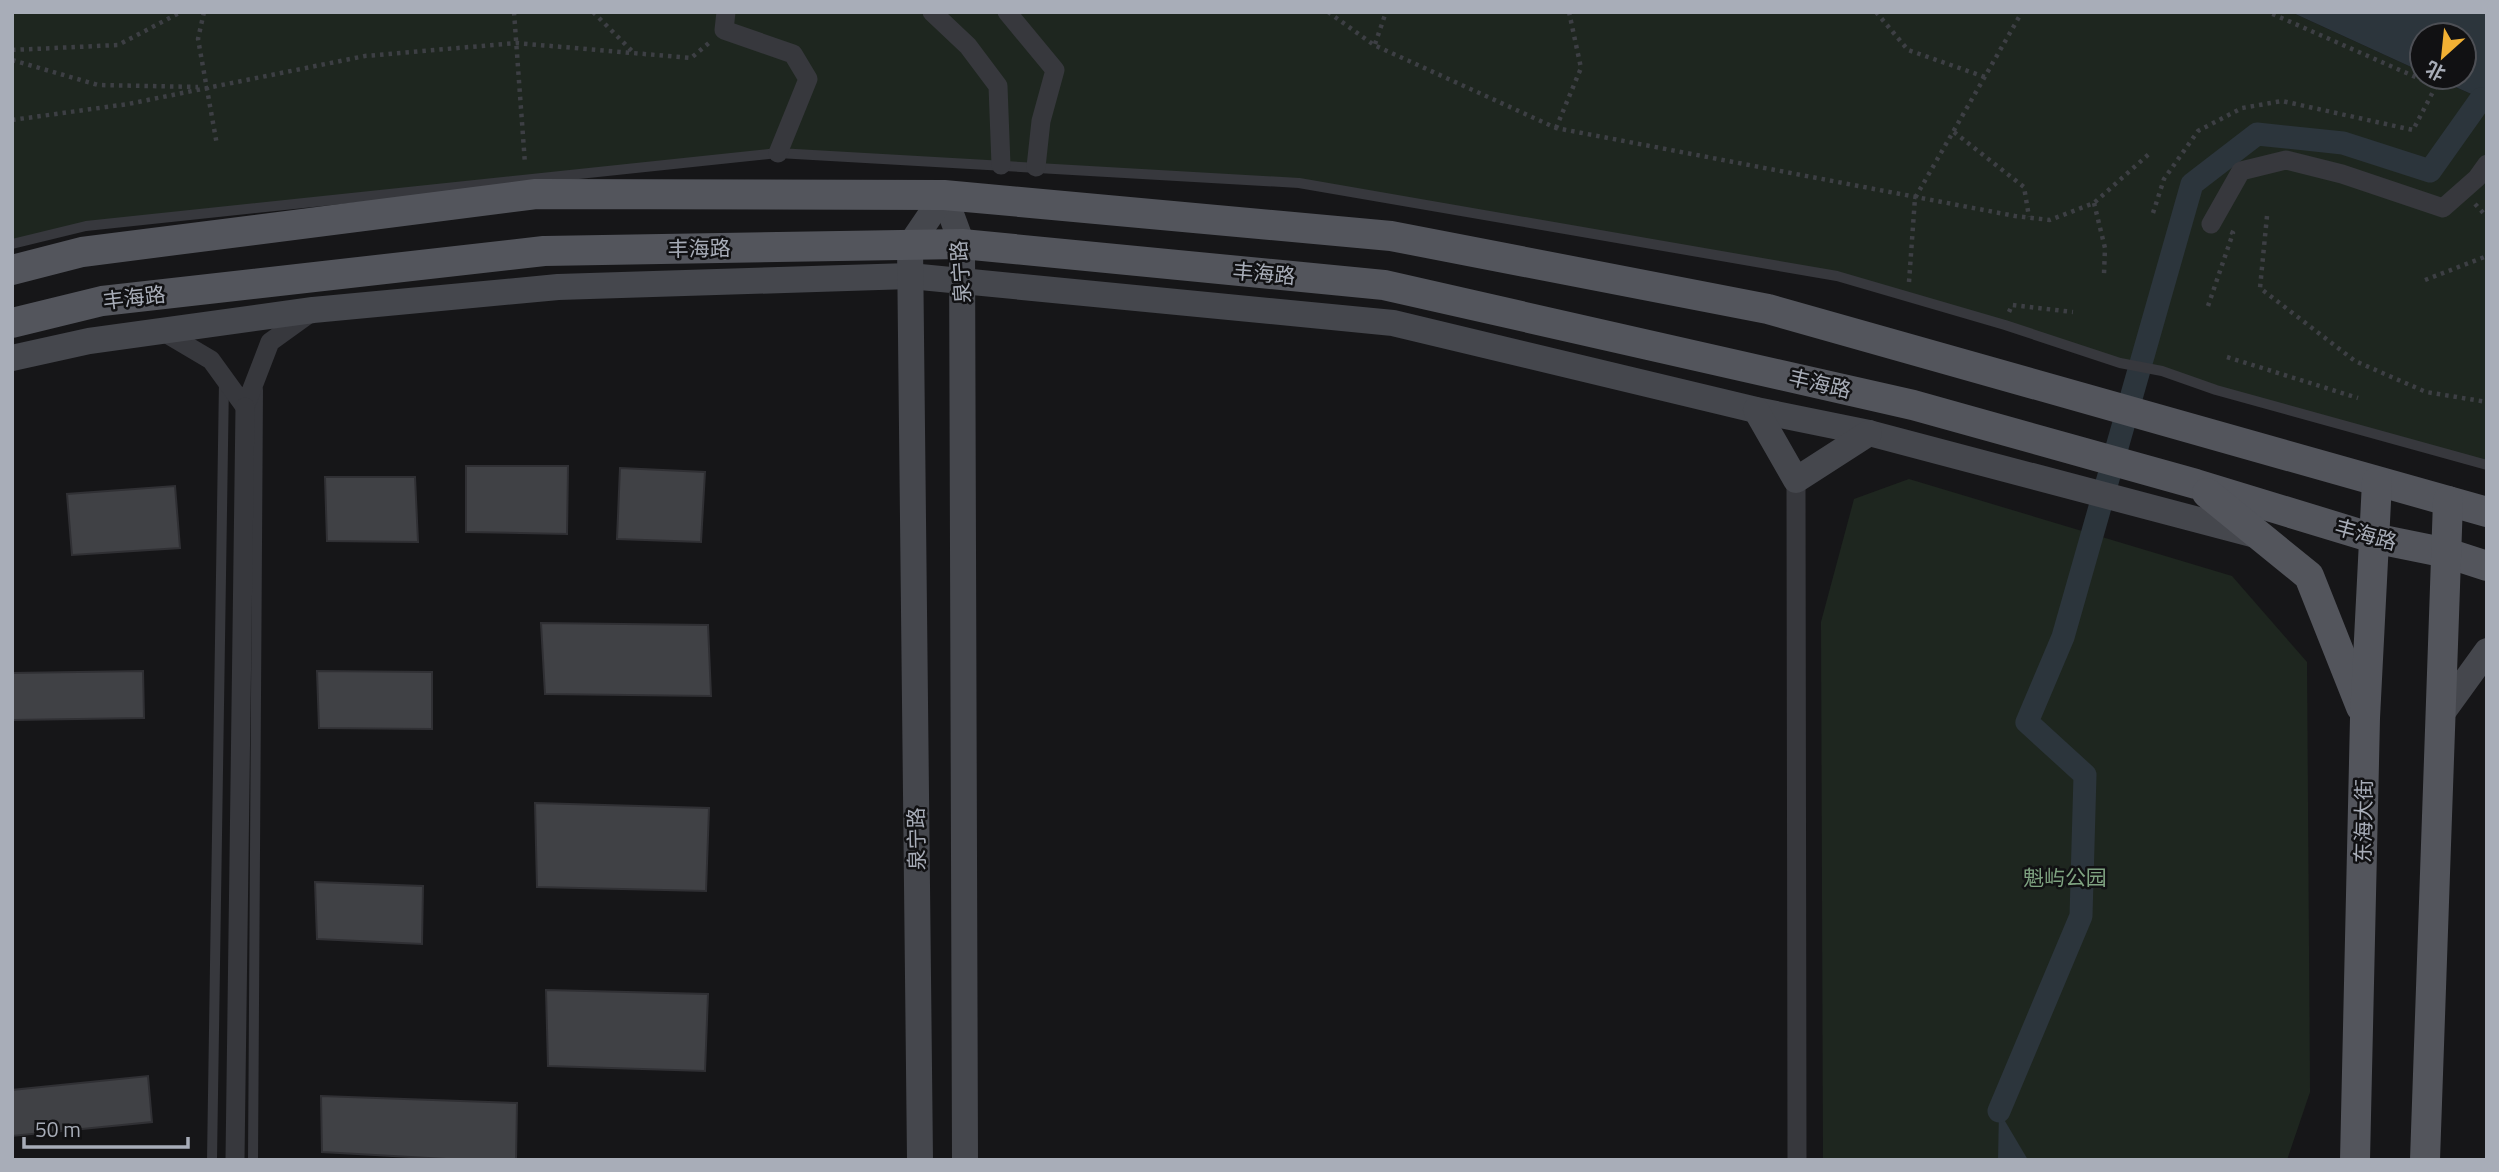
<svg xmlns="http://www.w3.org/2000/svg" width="2499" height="1172" font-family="'Titillium Web','Noto Sans SC',sans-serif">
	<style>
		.green { fill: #1e261f }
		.water { fill: #2c353c }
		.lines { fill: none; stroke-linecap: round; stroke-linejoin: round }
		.canal { stroke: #2c353c; stroke-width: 23 }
		.building { fill: #404145; stroke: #303034; stroke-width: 2 }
		.path { stroke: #3d3f44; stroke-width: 4.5; stroke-dasharray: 3.5 5; stroke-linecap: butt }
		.lane { stroke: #37383d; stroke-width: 10 }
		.street { stroke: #37383d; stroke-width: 19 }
		.secondary { stroke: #45474d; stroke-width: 26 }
		.primary { stroke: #53555c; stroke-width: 30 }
		.labels { text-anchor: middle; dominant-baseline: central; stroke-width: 5; stroke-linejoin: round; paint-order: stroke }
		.street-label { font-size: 21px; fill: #a8adb8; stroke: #111113 }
		.park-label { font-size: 21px; fill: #7fa381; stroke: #111113 }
	</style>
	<rect width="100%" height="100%" fill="#161618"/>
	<!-- green -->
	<g class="green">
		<polygon points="12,12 2291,12 2422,72 2422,77 2433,77 2487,101 2487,465 1837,276 1299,183 778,153 86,226 12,244"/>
		<polygon points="1909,479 2232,576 2307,662 2310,1092 2287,1160 1823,1160 1821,622 1854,499"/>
	</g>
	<!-- water -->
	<g class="water">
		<polygon points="2291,12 2487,12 2487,101 2433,77 2464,77 2464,35 2422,35 2422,72"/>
		<polygon points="1999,1111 2028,1160 1998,1160"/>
	</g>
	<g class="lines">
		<!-- canal -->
		<polyline class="canal" points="1999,1111 2081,916 2085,775 2027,722 2063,637 2192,184 2257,134 2343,143 2430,171 2481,99"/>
	</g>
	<!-- building -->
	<g class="building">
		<polygon points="466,466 568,466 567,534 466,532"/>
		<polygon points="620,468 705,472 701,542 617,539"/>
		<polygon points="325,477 415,477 418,542 327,541"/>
		<polygon points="175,486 180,548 72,555 67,494"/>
		<polygon points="541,623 708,625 711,696 545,694"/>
		<polygon points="143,671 144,718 12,720 12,673"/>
		<polygon points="317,671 432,672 432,729 319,728"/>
		<polygon points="535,803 709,808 706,891 537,887"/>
		<polygon points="315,882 423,886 422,944 317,939"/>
		<polygon points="546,990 708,994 705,1071 548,1066"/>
		<polygon points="148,1076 152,1122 12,1136 12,1090"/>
		<polygon points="321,1096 517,1103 516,1160 464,1160 322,1152"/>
	</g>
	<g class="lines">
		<!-- path -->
		<g class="path">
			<polyline points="204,12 198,39 217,145"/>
			<polyline points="514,12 525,164"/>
			<polyline points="593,12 634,53"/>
			<polyline points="1328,12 1374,45 1556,128 2015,216 2050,220 2094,203 2150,153"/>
			<polyline points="1876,12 1908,50 1985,77"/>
			<polyline points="1375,44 1386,12"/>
			<polyline points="12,50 118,45 181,12"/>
			<polyline points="12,60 98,85 198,87"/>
			<polyline points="12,120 128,104 365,56 516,43 691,58 709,43"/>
			<polyline points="1556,128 1581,68 1569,12"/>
			<polyline points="1954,132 2024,187 2029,217"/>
			<polyline points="2094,203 2105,248 2104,274"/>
			<polyline points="2475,204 2487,217"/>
			<polyline points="2153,213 2164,179 2198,131 2242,108 2282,101 2413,130 2436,86 2268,12"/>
			<polyline points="2267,216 2260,288 2355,361 2426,392 2487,402"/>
			<polyline points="2425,280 2487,256"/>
			<polyline points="1909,282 1915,198 2022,12"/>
			<polyline points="2208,306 2233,233 2228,231"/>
			<polyline points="2009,312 2012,305 2073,312"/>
			<polyline points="2227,357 2358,398"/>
		</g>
		<!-- lane -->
		<g class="lane">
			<polyline points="12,244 86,226 778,153 1299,183 1837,276 2005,325 2120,363 2162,371 2216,390 2487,465"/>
			<polyline points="212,1160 224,381"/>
			<polyline points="253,1160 258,390"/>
		</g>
		<!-- street -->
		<g class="street">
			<polyline points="726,12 724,30 793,54 808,79 778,153"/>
			<polyline points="932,12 968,46 998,86 1001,165"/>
			<polyline points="1007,12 1055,70 1041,121 1036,167"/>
			<polyline points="2211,224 2241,171 2286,160 2342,174 2443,208 2477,178 2487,164"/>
			<polyline points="162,331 211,360 245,407 270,342 313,311"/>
			<polyline points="1796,480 1797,1160"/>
			<polyline points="235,1160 245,407"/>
		</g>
		<!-- secondary -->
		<g class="secondary">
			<polyline points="944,195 962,244 965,1160"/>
			<polyline points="12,358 89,341 313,310 558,287 910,276 1393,323 1756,410 1869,433 2259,536"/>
			<polyline points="1756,410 1796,480 1869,433"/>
			<polyline points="2440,716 2487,651"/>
			<polyline points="920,1160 910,245 944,195"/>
		</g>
		<!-- primary -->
		<g class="primary">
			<polyline points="12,270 82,252 536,194 944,195 1391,236 1768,309 2487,512"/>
			<polyline points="12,323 102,301 544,251 962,244 1384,285 1913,405 2196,484 2373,538 2447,553 2487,566"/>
			<polyline points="2207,493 2309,576 2361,707"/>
			<polyline points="2355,1160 2365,718 2377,482"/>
			<polyline points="2425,1160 2448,501"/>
		</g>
	</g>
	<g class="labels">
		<!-- street labels -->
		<g class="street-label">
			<text transform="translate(699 248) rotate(-1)">丰海路</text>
			<text transform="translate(960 272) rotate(-94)">泉宁路</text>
			<text transform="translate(1264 273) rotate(5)">丰海路</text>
			<text transform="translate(134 297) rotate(-7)">丰海路</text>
			<text transform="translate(1820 383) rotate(13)">丰海路</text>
			<text transform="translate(2366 534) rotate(15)">丰海路</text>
			<text transform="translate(2363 821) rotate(-89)">东海大街</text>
			<text transform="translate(916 839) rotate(-91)">泉宁路</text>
		</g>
		<!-- park labels -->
		<g class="park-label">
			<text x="2065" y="877">魁屿公园</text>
		</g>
	</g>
	<!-- border -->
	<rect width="2499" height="1172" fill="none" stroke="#a8adb8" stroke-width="28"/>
	<!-- north arrow -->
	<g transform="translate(2443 56) rotate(207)"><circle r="33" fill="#111113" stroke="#4d4f55" stroke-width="2"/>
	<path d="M0-5L12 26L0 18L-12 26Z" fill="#f2b134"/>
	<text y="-10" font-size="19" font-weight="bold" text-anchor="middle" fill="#a8adb8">北</text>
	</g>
	<!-- scale -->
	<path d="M24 1137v10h164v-10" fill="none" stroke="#a8adb8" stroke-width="3.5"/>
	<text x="35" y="1137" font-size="21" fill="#a8adb8" stroke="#111113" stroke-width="5" paint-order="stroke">50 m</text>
</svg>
